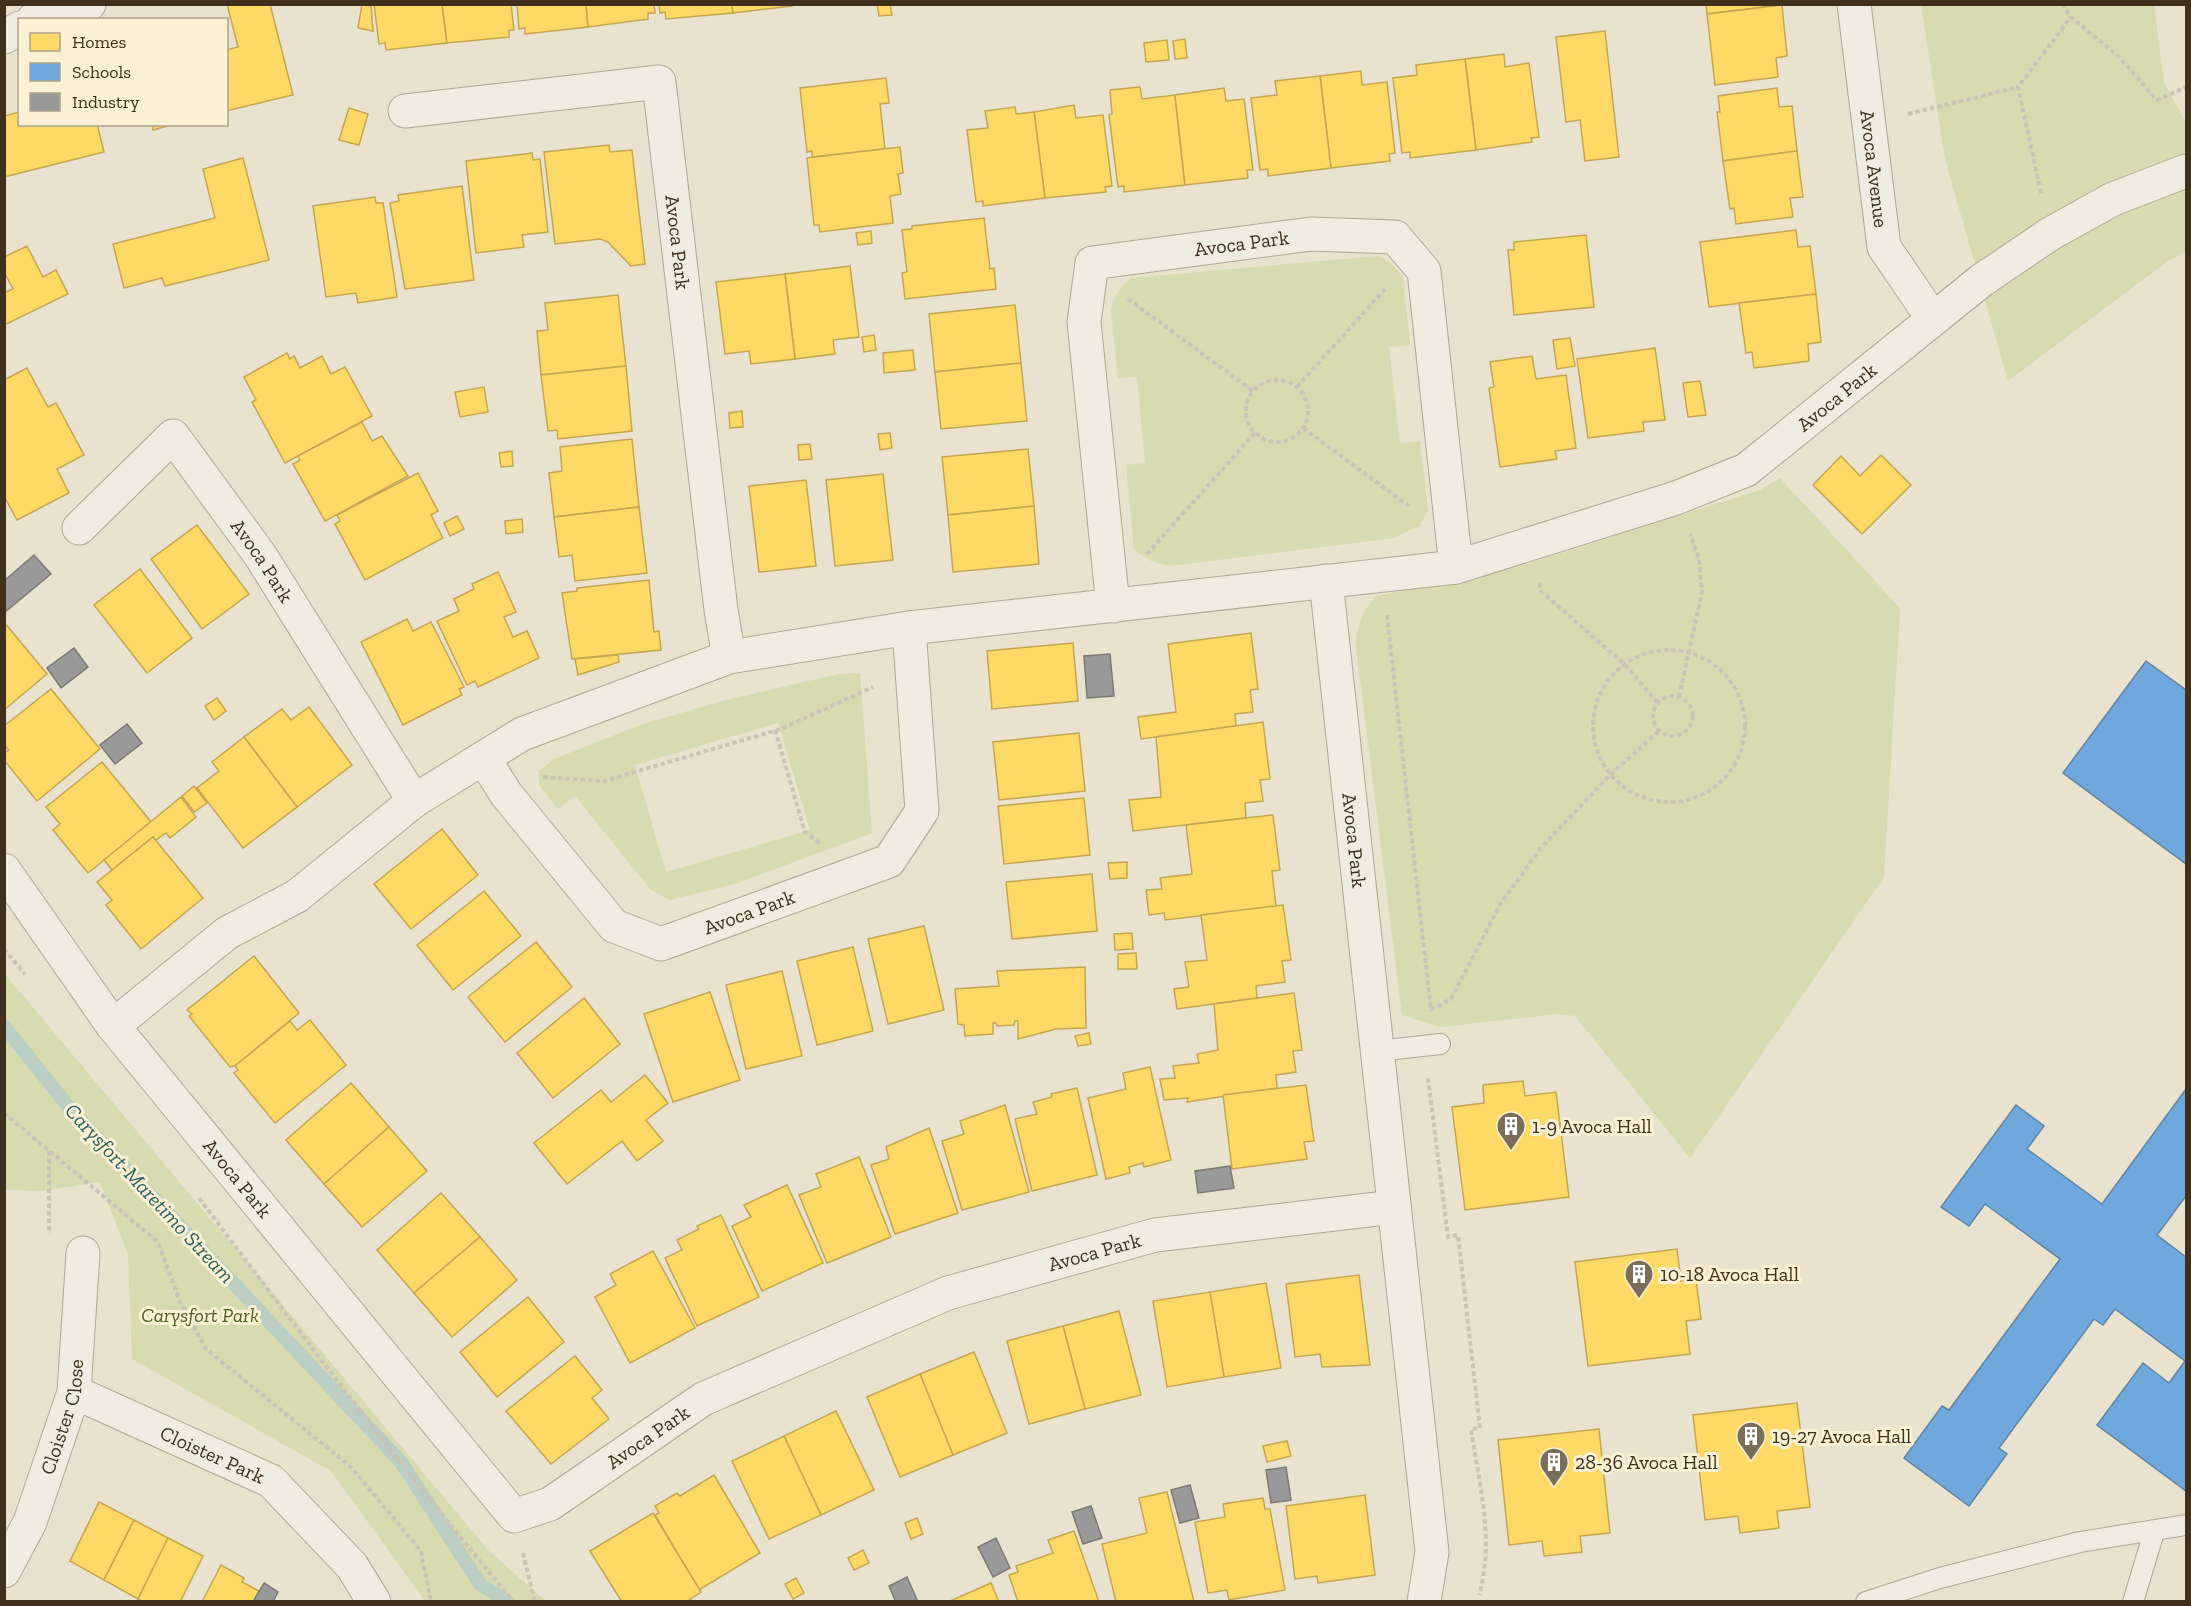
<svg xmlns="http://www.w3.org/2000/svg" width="2191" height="1606" font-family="'Zilla Slab',serif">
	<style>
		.green { fill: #d8daaf; fill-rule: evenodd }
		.homes { fill: #ffd966; stroke: #c5a650; stroke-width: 1.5 }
		.schools { fill: #6fa8dc; stroke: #6184a3; stroke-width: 1.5 }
		.industry { fill: #999; stroke: #7e7974; stroke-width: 1.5 }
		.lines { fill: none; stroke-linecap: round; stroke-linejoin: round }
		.stream { stroke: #bacec3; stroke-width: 14 }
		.lane-casing { stroke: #aea798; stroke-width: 22 }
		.street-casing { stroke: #aea798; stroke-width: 35 }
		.path { stroke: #c9c3b8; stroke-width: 4; stroke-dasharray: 4.5 3; stroke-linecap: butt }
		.lane { stroke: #f0ece2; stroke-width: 20 }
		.street { stroke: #f0ece2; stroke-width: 33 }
		.labels { text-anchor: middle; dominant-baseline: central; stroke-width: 6; stroke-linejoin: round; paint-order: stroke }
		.street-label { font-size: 20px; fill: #3f2f1d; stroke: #faf1d5 }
		.poi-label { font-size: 20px; fill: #3f2f1d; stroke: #faf1d5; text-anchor: start }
		.park-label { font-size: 20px; font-style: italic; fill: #4c5e21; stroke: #faf1d5 }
		.water-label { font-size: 21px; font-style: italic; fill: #2b6160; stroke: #faf1d5 }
	</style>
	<rect width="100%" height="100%" fill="#e8e2ce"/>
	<!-- green -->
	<g class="green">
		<polygon points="1921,5 2154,5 2164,82 2186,123 2186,251 2167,262 2008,381 1945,159"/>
		<path d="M1378 256 1391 263 1403 277 1410 345 1389 347 1400 443 1420 441 1428 511 1419 526 1394 538 1169 566 1151 561 1134 550 1126 465 1145 463 1137 377 1118 378 1111 311C1113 297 1120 287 1131 278Z"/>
		<path d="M1780 478 1900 608 1884 877 1690 1158 1575 1016 1558 1014 1440 1027 1402 1015 1356 648C1357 626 1361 613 1376 596L1513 568 1760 490Z"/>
		<path d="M860 673 872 833 735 884 670 900 651 890 575 796 558 809 539 785V771L554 759 643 724 726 700 839 674ZM778 723 810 830 666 872 635 765Z"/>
		<polygon points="5,974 489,1551 546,1601 425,1601 331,1471 132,1359 128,1255 100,1182 42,1191 5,1190"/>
	</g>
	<!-- homes -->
	<g class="homes">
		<polygon points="227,4 270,4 293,95 226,111 226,50 238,47"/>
		<polygon points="362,4 371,6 373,31 358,28"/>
		<polygon points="374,4 442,4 447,43 386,50 385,43 379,44"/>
		<polygon points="442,4 511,4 514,30 509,30 509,37 447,43"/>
		<polygon points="517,4 586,4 588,27 525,34 525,28 519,29"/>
		<polygon points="586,4 654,4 655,13 648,13 648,19 588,27"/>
		<polygon points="659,4 732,4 733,13 666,19 665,12 660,13"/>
		<polygon points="732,4 792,4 792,6 733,13"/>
		<polygon points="877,4 890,4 892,15 879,16"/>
		<polygon points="1706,4 1782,4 1782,5 1707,14"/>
		<polygon points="1782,5 1787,56 1776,58 1778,77 1715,85 1707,14"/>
		<polygon points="1605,31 1619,157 1585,161 1580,120 1566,122 1556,37"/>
		<polygon points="1185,39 1187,58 1175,59 1173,41"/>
		<polygon points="1167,40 1169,60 1146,62 1144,43"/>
		<polygon points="1504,54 1505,67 1529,63 1539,137 1531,138 1532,142 1476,150 1465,59"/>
		<polygon points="1465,59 1476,150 1410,158 1410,152 1402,153 1393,78 1417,75 1416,65"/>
		<polygon points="1361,71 1362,85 1387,82 1395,153 1389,154 1390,161 1331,168 1320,76"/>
		<polygon points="1320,76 1331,168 1268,176 1268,169 1260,170 1251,98 1277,95 1275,81"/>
		<polygon points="886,78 889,103 880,104 885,149 812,157 812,151 807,152 800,88"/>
		<polygon points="1140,87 1142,99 1175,95 1185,185 1124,192 1124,186 1118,187 1109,115 1112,114 1110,90"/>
		<polygon points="1224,88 1226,101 1244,99 1253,170 1247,170 1248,178 1185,185 1175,95"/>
		<polygon points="1777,88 1779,107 1792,106 1797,151 1723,161 1717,112 1720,112 1718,96"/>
		<polygon points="1074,105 1076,118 1103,115 1112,186 1105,187 1106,192 1045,198 1034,112"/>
		<polygon points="1015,107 1016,114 1034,112 1045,198 983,206 983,201 976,202 967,130 988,128 985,111"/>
		<polygon points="349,108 368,114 359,145 339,140"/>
		<polygon points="20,112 20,124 97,124 104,152 4,177 4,116"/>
		<polygon points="152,124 174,124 153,130"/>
		<polygon points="609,145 610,152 632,150 645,264 631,266 608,242 600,239 555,244 544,152"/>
		<polygon points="900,147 903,173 898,174 901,194 890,196 893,223 820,232 819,225 814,225 807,158"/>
		<polygon points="1797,151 1803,197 1790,198 1793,217 1736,224 1734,208 1730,209 1723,161"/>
		<polygon points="532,153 533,160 540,159 548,232 522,235 524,247 476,253 466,161"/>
		<polygon points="243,158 269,260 165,286 162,278 124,288 113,244 215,218 203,169"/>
		<polygon points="462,186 474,280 405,289 390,203 399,201 398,195"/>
		<polygon points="375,197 376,203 383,203 397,297 358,303 356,293 326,297 313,206"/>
		<polygon points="984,218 990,269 994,268 996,289 905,299 902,273 907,272 902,230 912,229 912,226"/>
		<polygon points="1796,230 1798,247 1810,246 1816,294 1709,307 1700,242"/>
		<polygon points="871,231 872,243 858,245 856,233"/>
		<polygon points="1586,235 1594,307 1514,315 1508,250 1514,250 1514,242"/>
		<polygon points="27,246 43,277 56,270 68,294 4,325 4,293 13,289 4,272 4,257"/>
		<polygon points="850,266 859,337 833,340 835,354 795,359 785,274"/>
		<polygon points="785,274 795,359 751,364 749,351 725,354 716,282"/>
		<polygon points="1816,294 1821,342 1808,344 1809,361 1754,368 1752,352 1746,353 1739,303"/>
		<polygon points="618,295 626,366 541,375 537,331 548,330 545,303"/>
		<polygon points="1015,305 1021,363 935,372 929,314"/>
		<polygon points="874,335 876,350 864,352 862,337"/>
		<polygon points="1570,338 1575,366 1557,369 1553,340"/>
		<polygon points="1655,348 1665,420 1643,422 1644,431 1588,438 1577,359"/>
		<polygon points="913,350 915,370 884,373 883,353"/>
		<polygon points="287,353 290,359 294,356 300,368 322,356 331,374 345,367 372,416 285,463 252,402 256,400 244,377"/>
		<polygon points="1532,356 1536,379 1566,375 1576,448 1555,451 1557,459 1500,467 1489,388 1494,387 1490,362"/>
		<polygon points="1021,363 1027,421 941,429 935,372"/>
		<polygon points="626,366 632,431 558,439 557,430 548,431 541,375"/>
		<polygon points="27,368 48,407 56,403 84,455 57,469 69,493 17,520 4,496 4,380"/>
		<polygon points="1700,381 1706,415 1688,417 1683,383"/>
		<polygon points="484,387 488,412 460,417 455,392"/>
		<polygon points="742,411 743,427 730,428 729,413"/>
		<polygon points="362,422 372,441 382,436 408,476 325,521 293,464 300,460 298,456"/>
		<polygon points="890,433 892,448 880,450 878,434"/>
		<polygon points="632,439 639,507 554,517 549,473 562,471 560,447"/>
		<polygon points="810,444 812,459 799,460 798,445"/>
		<polygon points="1028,449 1034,506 948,515 942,457"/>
		<polygon points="512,451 513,466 501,467 499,453"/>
		<polygon points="1881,455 1911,485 1862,534 1813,485 1841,456 1860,476"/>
		<polygon points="418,473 438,511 431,515 443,538 365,580 335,524 340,521 337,515"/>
		<polygon points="883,474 893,560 835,566 826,480"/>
		<polygon points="806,480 816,566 759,572 749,486"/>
		<polygon points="1034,506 1039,564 953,572 948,515"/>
		<polygon points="639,507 647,573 575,581 572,555 559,557 554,517"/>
		<polygon points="457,516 464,529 450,536 444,523"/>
		<polygon points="522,519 523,532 506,534 505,521"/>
		<polygon points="197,525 249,594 202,629 151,559"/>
		<polygon points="140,569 192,638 147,673 94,605"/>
		<polygon points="498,572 516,612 504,617 513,637 527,631 539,658 478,687 475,681 467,685 437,621 459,611 454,599 474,589 472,584"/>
		<polygon points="649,580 654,632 659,631 661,650 572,659 562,593 577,591 577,588"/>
		<polygon points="407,619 413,631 431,622 464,687 459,689 462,695 403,725 361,642"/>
		<polygon points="4,622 47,674 4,710"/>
		<polygon points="1251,633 1258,689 1250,690 1253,712 1235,714 1236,726 1141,739 1138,717 1176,712 1168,644"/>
		<polygon points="1073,643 1078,701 992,709 987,651"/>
		<polygon points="618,655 619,662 578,675 575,659"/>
		<polygon points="51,689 100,749 37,801 4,760 4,753 9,750 4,745 4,726"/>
		<polygon points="217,698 226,711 214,720 205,706"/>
		<polygon points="309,707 352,765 297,807 244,737 282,709 291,720"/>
		<polygon points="1263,722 1270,779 1260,780 1263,801 1245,803 1246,818 1133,831 1129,800 1161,797 1156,737"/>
		<polygon points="1079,733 1085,791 999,800 993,742"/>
		<polygon points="244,737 297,807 243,848 197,788 219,771 212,762"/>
		<polygon points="102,762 151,822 88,873 53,830 60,824 46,807"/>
		<polygon points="194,786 207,803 194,812 182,796"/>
		<polygon points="181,797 196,817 170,838 166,833 156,840 153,837 112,870 104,860"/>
		<polygon points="1084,798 1090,855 1004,864 998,806"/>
		<polygon points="1273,815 1280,870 1272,871 1276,907 1165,920 1164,913 1149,915 1146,890 1162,889 1160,878 1192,874 1186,825"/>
		<polygon points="442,829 478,875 411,929 374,884"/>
		<polygon points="153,837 203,898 141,949 106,905 112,900 97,882"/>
		<polygon points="1127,862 1127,878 1110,879 1108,863"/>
		<polygon points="1092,874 1097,931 1012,939 1006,882"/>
		<polygon points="484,891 521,936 453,990 417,945"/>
		<polygon points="1283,905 1291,960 1282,961 1285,982 1256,986 1257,998 1177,1009 1174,989 1189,987 1185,962 1207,960 1201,915"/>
		<polygon points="924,926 944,1010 888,1024 868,939"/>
		<polygon points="1132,933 1133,949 1115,950 1114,934"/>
		<polygon points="536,942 572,987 505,1042 468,997"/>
		<polygon points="853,947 873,1031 817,1045 797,961"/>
		<polygon points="1136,953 1137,969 1118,969 1118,954"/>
		<polygon points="254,956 299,1013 235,1066 230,1067 189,1016 192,1014 187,1010"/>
		<polygon points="1085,967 1086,1028 1056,1029 1018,1039 1018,1021 1015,1021 1014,1025 997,1026 996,1023 993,1023 993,1034 965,1036 964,1025 958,1024 955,989 999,986 997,971"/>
		<polygon points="782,971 802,1056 746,1069 726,985"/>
		<polygon points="710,992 740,1080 673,1102 644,1014"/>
		<polygon points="1294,993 1302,1050 1293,1051 1296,1072 1276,1075 1277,1088 1187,1102 1188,1098 1164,1100 1160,1079 1175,1078 1173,1066 1199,1063 1197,1054 1218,1050 1214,1004"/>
		<polygon points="584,998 620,1044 553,1098 517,1053"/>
		<polygon points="310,1020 346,1065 275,1123 234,1073 238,1070 235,1066 290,1021 297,1030"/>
		<polygon points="1089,1033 1091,1044 1078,1046 1075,1036"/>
		<polygon points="1150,1067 1171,1160 1144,1167 1143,1163 1129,1167 1130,1173 1106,1179 1088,1098 1126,1089 1123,1073"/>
		<polygon points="645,1075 668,1103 646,1120 663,1141 637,1161 622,1141 567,1184 534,1143 601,1090 611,1102"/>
		<polygon points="1523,1081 1525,1096 1556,1092 1569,1197 1465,1210 1452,1107 1484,1103 1483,1085"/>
		<polygon points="351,1083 389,1127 324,1184 286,1140"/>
		<polygon points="1306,1085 1314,1141 1304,1142 1307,1159 1232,1169 1223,1095"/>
		<polygon points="1077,1088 1097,1175 1032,1191 1015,1119 1037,1114 1033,1102 1052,1097 1051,1094"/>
		<polygon points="1005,1105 1029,1192 962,1210 942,1141 964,1134 960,1121"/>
		<polygon points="389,1127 427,1171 362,1227 324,1184"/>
		<polygon points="929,1128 958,1213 895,1234 871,1165 889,1159 886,1147"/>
		<polygon points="859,1157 891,1237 827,1263 799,1195 821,1187 816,1174"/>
		<polygon points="787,1185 823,1263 762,1291 732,1226 751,1217 744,1205"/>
		<polygon points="441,1193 480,1237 414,1293 377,1250"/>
		<polygon points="721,1215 759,1297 697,1326 665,1258 682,1250 677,1240 699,1229 697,1226"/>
		<polygon points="480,1237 517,1280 452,1337 414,1293"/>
		<polygon points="1677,1249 1681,1281 1696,1279 1701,1319 1686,1321 1690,1354 1588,1366 1575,1262"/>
		<polygon points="653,1251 695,1328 630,1363 595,1297 616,1285 610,1274"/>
		<polygon points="1359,1275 1370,1365 1322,1367 1320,1354 1295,1357 1286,1284"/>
		<polygon points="1266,1283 1281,1368 1224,1377 1210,1292"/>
		<polygon points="1210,1292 1224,1377 1167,1387 1153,1301"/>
		<polygon points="528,1297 564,1342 497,1397 460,1352"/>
		<polygon points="1119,1311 1141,1395 1085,1409 1063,1326"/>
		<polygon points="1063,1326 1085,1409 1029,1424 1007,1341"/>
		<polygon points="974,1352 1007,1433 953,1455 920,1374"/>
		<polygon points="575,1356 602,1390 592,1398 609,1419 551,1464 506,1411"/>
		<polygon points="920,1374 953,1455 900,1477 867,1397"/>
		<polygon points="1797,1403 1810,1507 1777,1511 1779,1528 1740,1533 1738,1516 1705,1520 1693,1415"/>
		<polygon points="836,1411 874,1490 821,1515 784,1436"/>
		<polygon points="1599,1429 1610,1533 1580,1536 1582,1552 1544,1556 1542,1541 1509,1545 1498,1440"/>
		<polygon points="784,1436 821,1515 769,1539 732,1461"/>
		<polygon points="1287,1441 1291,1456 1267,1462 1263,1446"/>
		<polygon points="714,1475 760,1553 699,1590 655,1515 659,1513 655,1506 677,1493 680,1496"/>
		<polygon points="1167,1492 1194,1602 1116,1602 1102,1544 1147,1533 1139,1498"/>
		<polygon points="1365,1495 1375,1575 1318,1583 1317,1576 1295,1579 1286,1506"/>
		<polygon points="1263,1498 1265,1509 1270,1509 1285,1590 1229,1600 1227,1590 1208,1593 1195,1522 1225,1517 1223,1504"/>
		<polygon points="99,1502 134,1520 104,1580 70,1561"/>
		<polygon points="653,1513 701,1592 686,1602 622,1602 590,1551"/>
		<polygon points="917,1518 923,1534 911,1539 905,1523"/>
		<polygon points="134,1520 168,1538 138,1599 104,1580"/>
		<polygon points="1074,1531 1099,1602 1018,1602 1009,1575 1018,1572 1016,1566 1053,1553 1048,1540"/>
		<polygon points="168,1538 203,1556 180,1602 143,1602 138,1599"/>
		<polygon points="863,1550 869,1563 854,1570 848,1558"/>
		<polygon points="221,1565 244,1578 242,1582 259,1591 253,1602 202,1602"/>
		<polygon points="796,1578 804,1593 793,1599 785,1584"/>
		<polygon points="991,1583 999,1602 948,1602"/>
	</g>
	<!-- schools -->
	<g class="schools">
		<polygon points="2146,661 2186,690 2186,864 2063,773"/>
		<polygon points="2186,1089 2186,1196 2157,1235 2186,1257 2186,1491 2097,1425 2143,1363 2169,1383 2185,1361 2115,1309 2103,1325 2094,1319 1999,1448 2007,1454 1969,1506 1904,1458 1942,1406 1949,1410 2060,1259 1985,1204 1969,1226 1941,1207 2016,1105 2044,1126 2027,1149 2102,1204"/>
	</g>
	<!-- industry -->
	<g class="industry">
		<polygon points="34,555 51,574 4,613 4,581"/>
		<polygon points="74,648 88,667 61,688 47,668"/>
		<polygon points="1110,654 1114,696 1087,698 1084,656"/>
		<polygon points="127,724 142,743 115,764 100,745"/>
		<polygon points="1230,1166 1234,1188 1198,1193 1195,1171"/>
		<polygon points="1286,1467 1291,1500 1271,1503 1266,1470"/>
		<polygon points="1190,1485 1199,1518 1180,1523 1171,1490"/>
		<polygon points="1091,1506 1102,1538 1083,1544 1072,1512"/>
		<polygon points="996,1538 1010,1568 993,1577 978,1547"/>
		<polygon points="907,1577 918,1602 896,1602 889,1586"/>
		<polygon points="264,1583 278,1592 273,1602 253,1602"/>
	</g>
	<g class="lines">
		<!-- stream -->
		<polyline class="stream" points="4,1026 71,1110 401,1462 480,1584 507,1602"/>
		<!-- lane casing -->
		<g class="lane-casing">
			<g id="lane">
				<polyline points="1378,1051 1440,1044"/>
				<polyline points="1866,1602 1940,1578 2080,1542 2186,1525"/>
				<polyline points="2133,1602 2154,1532"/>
			</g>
		</g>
		<!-- street casing -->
		<g class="street-casing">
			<g id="street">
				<path id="s1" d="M1854 4 1884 247 1933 319"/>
				<polyline points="33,20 89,4"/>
				<polyline points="4,37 20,28"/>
				<path id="s2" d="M405 111 659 82 721 610 729 657"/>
				<path id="s3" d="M79 528 173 436 260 555 414 801"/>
				<path id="s4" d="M1326 581 1432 1552 1424 1602"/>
				<path id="s5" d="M1113 606 1084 322 1092 263 1311 234 1395 237 1424 271 1456 567"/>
				<path id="s6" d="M484 759 506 794 614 926 661 944 889 861 922 811 909 628"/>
				<path id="s7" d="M4 870 113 1026 514 1516 550 1504 703 1399 948 1293 1155 1235 1394 1207"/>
				<path id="s8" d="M113 1026 227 933 297 896 414 801 522 734 729 657 909 628 1456 567 1676 498 1746 470 1982 280 2050 234 2113 199 2186 171"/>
				<path id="s9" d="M74 1392 271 1481 352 1566 374 1602"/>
				<path id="s10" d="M4 1571 30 1522 74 1392 83 1253"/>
			</g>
		</g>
		<!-- path -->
		<g class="path">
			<polyline points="2062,4 2071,17 2118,56 2157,100 2186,87"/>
			<polyline points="1908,114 2018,87"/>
			<polyline points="2041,193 2018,87 2071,17"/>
			<polyline points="1128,299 1253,391"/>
			<circle cx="1277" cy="411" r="31"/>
			<polyline points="1297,387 1387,287"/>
			<polyline points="1303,428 1409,506"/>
			<polyline points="1147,554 1255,433"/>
			<polyline points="1539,583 1541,591 1624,664 1658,703"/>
			<polyline points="1387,615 1431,1011"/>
			<circle cx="1669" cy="726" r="76"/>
			<circle cx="1673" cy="716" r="20"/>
			<polyline points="1679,697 1702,592 1699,559 1690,534"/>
			<polyline points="775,730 805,832 821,844"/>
			<polyline points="543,777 604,781 781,729 873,687"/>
			<polyline points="4,949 25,974"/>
			<polyline points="1431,1010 1451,999 1501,903 1540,849 1611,774 1659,731"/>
			<path d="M1428 1078 1448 1237 1458 1235 1480 1428 1471 1429C1479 1484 1495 1541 1479 1595"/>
			<polyline points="4,1113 158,1242 180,1302 206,1349 351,1467 421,1551 431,1602"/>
			<polyline points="49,1151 49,1234"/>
			<path d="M199 1198C301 1334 404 1471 514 1602"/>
			<polyline points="523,1553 535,1602"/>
		</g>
		<!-- lane -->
		<use href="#lane" class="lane"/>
		<!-- street -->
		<use href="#street" class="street"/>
	</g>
	<!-- icons -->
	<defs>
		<g id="building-pin" transform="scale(1.5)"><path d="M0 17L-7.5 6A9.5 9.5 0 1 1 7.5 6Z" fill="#7a6e5b" stroke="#faf1d5"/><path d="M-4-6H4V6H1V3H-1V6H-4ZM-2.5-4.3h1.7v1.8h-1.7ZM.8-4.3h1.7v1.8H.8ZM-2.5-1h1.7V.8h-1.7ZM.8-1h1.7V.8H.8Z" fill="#fff"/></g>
	</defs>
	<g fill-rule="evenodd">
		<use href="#building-pin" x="1511" y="1126"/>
		<use href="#building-pin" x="1639" y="1274"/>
		<use href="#building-pin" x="1751" y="1436"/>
		<use href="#building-pin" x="1554" y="1462"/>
	</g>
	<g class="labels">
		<!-- street labels -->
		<g class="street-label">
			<text stroke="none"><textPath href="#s1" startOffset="166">Avoca Avenue</textPath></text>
			<text stroke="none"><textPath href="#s2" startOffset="417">Avoca Park</textPath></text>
			<text stroke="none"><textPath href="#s5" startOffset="496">Avoca Park</textPath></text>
			<text stroke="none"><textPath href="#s8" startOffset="1880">Avoca Park</textPath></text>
			<text stroke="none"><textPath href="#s3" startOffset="285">Avoca Park</textPath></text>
			<text stroke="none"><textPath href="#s4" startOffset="261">Avoca Park</textPath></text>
			<text stroke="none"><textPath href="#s6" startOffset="356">Avoca Park</textPath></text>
			<text stroke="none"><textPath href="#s7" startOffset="387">Avoca Park</textPath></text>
			<text stroke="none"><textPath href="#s7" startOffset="1466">Avoca Park</textPath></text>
			<text stroke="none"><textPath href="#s10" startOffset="166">Cloister Close</textPath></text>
			<text stroke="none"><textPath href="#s7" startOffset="980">Avoca Park</textPath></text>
			<text stroke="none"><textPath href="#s9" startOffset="152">Cloister Park</textPath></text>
		</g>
		<!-- poi labels -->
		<g class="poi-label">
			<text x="1532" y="1126">1-9 Avoca Hall</text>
			<text x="1660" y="1274">10-18 Avoca Hall</text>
			<text x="1772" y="1436">19-27 Avoca Hall</text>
			<text x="1575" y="1462">28-36 Avoca Hall</text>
		</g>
		<!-- park labels -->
		<g class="park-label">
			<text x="200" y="1315">Carysfort Park</text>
		</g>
		<!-- water labels -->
		<g class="water-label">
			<text transform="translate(150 1193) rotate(47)">Carysfort-Maretimo Stream</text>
		</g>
	</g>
	<!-- border -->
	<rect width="2191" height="1606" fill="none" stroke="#3f2f1d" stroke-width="12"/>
	<!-- legend -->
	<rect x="18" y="18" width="210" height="108" fill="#faf1d5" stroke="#afa38b" stroke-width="1.5"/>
	<rect x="30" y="33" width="30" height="18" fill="#ffd966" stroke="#afa38b" stroke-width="1.5"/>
	<text x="72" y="48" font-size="18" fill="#3f2f1d">Homes</text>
	<rect x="30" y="63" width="30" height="18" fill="#6fa8dc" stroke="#afa38b" stroke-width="1.5"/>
	<text x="72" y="78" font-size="18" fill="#3f2f1d">Schools</text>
	<rect x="30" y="93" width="30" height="18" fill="#999999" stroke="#afa38b" stroke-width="1.5"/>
	<text x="72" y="108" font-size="18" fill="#3f2f1d">Industry</text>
</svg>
